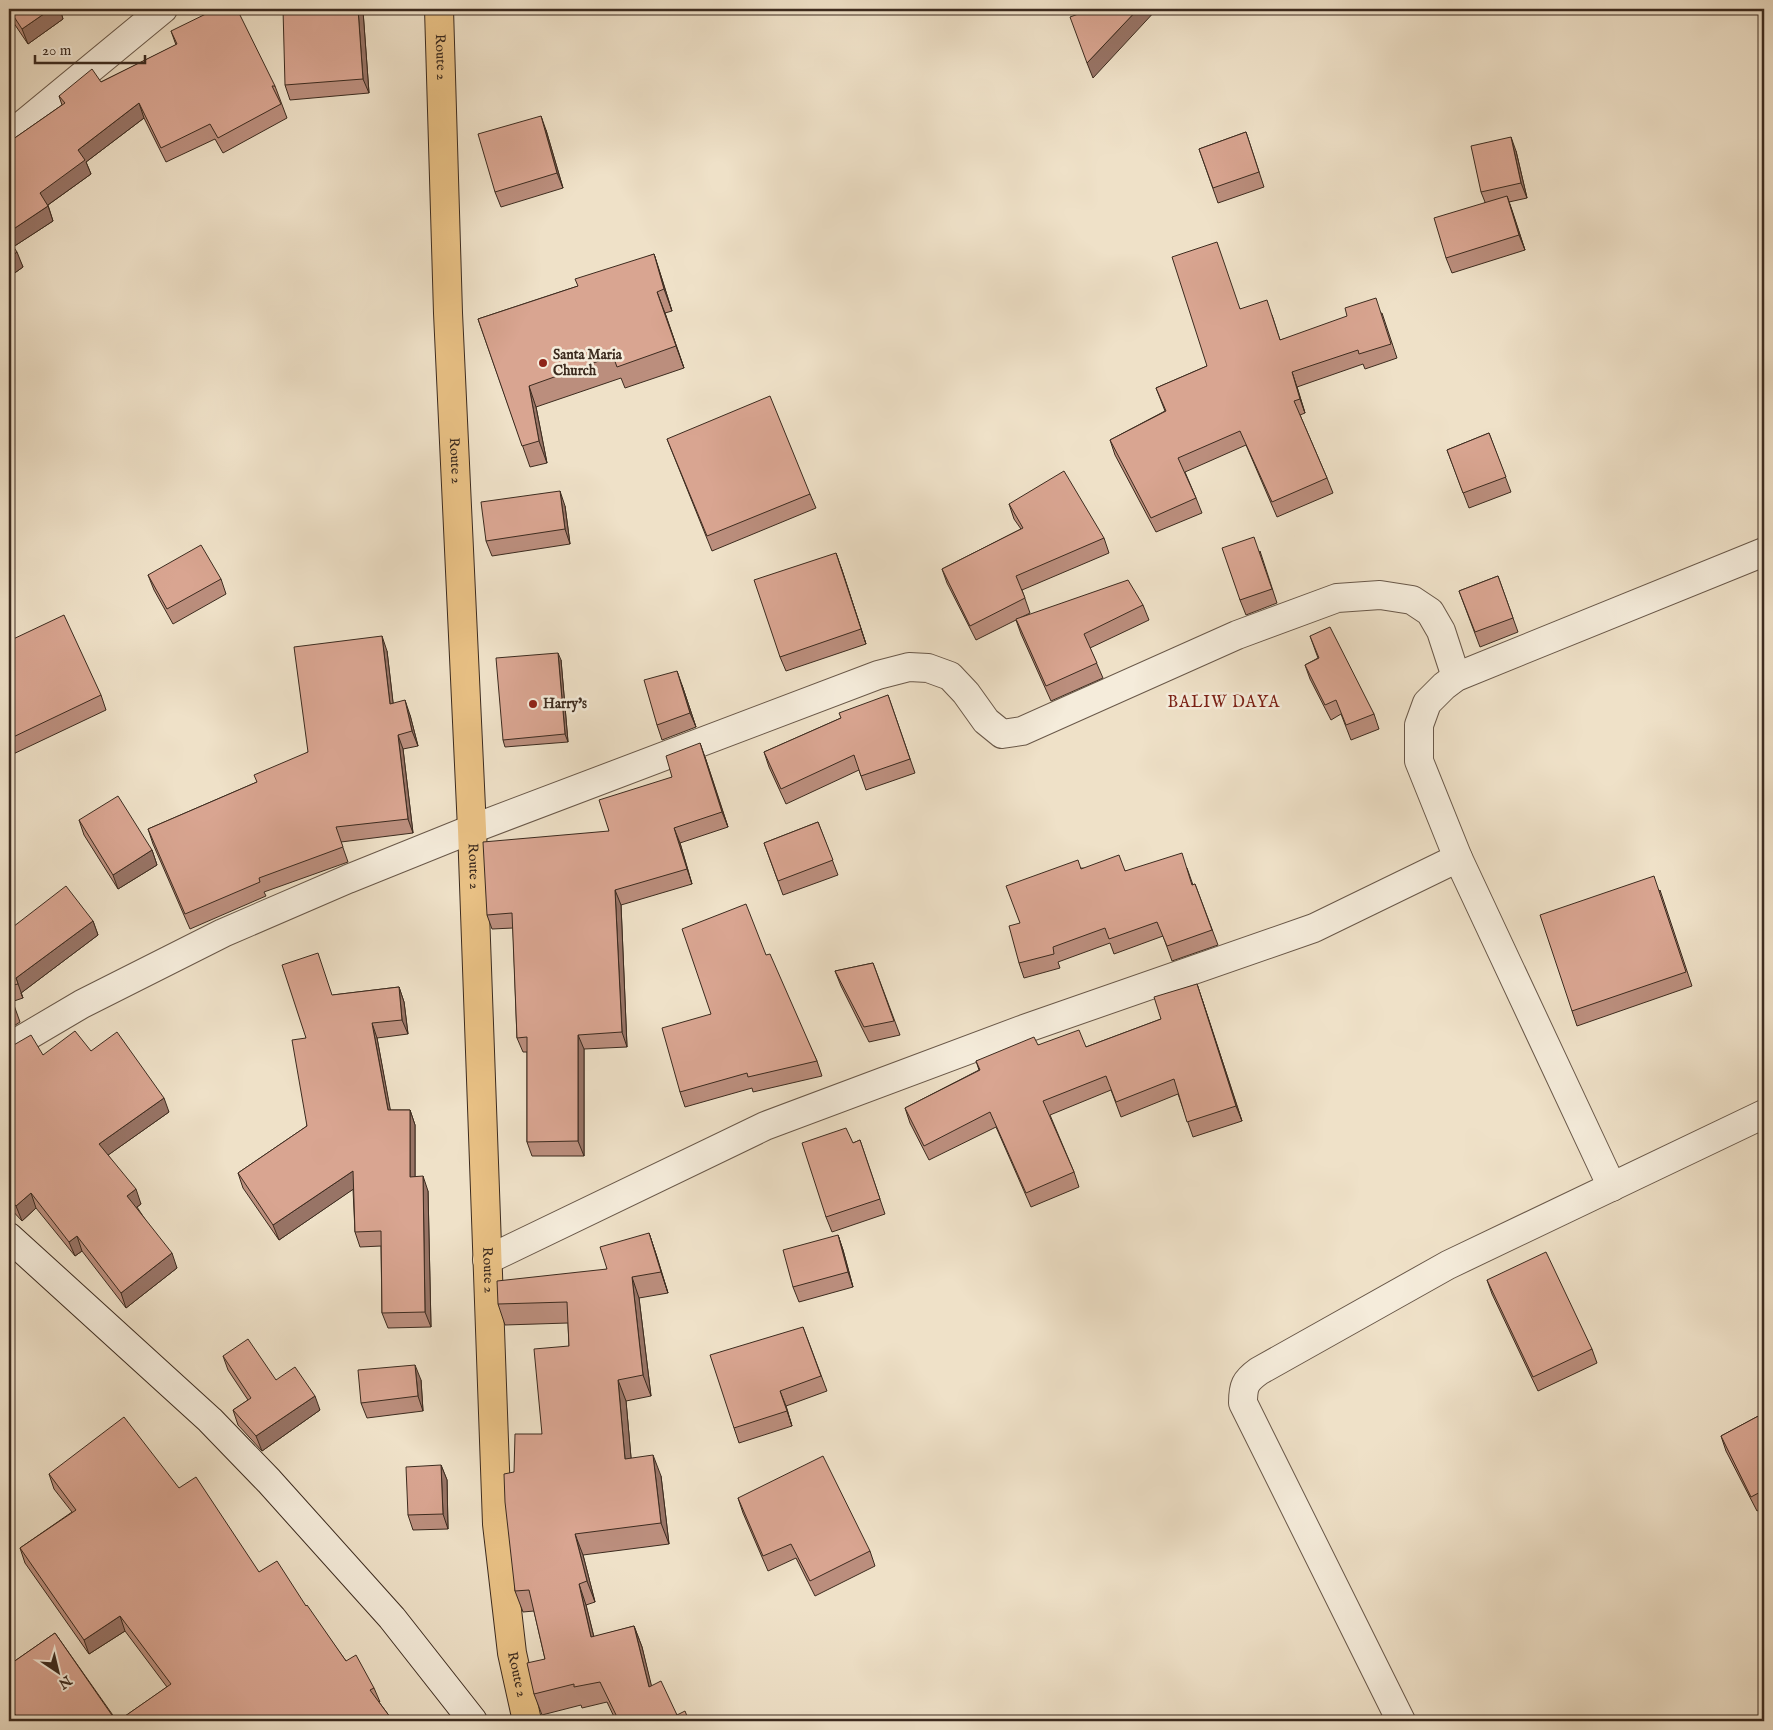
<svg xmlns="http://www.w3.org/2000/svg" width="1773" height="1730" font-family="'IM FELL English',serif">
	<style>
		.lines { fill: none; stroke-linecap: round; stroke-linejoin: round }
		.minor-casing { stroke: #695849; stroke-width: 30 }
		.secondary-casing { stroke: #3c2b1f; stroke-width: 30 }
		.trunk-casing { stroke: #3c2b1f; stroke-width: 30 }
		.minor { stroke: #f5ecdb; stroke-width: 28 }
		.secondary { stroke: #f5ecdb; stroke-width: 28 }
		.trunk { stroke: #e8c084; stroke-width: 28 }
		.wall { fill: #bb8e7d; stroke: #3c2b1f }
		.shaded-wall { fill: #987466; stroke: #3c2b1f }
		.building { fill: #d9a591; stroke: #3c2b1f }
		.poi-dot { fill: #8f2418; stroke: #f5ecdb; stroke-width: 2 }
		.labels { text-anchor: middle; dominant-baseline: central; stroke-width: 5; stroke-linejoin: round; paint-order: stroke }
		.street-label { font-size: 14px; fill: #3c2b1f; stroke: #f5ecdb }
		.poi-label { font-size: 14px; font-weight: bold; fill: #3c2b1f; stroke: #f5ecdb; text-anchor: start }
		.quarter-label { font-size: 16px; letter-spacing: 1px; fill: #7a1f14; stroke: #f5ecdb }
	</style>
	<rect width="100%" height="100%" fill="#efe1c8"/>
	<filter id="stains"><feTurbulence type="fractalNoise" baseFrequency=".004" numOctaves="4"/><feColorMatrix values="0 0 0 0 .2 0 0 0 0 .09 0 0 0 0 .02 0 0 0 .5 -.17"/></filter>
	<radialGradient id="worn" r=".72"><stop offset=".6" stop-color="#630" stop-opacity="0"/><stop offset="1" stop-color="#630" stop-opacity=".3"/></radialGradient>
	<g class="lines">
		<!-- minor casing -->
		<g class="minor-casing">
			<g id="minor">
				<polyline points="9,136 163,9"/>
				<polyline points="1458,858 1612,1187"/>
				<polyline points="9,1047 82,1004 223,933 348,879 472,829 878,675 909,667 928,668 950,676 966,693 986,721 1002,734 1022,731 1237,635 1337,598 1380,595 1412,600 1430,612 1441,631 1456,677"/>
				<polyline points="487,1260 765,1126 1024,1029 1314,928 1458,858 1419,761 1419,725 1427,703 1444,686 1456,677 1764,552"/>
				<path d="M1401 1721 1243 1403C1243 1386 1245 1381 1259 1371L1448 1265 1764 1114"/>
			</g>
		</g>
		<!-- secondary casing -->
		<g class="secondary-casing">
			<polyline id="secondary" points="9,1237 210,1420 269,1481 392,1618 473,1721"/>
		</g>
		<!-- trunk casing -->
		<g class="trunk-casing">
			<g id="trunk">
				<path id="s1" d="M439 9 448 313 472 829 497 1524 512 1653 527 1721"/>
			</g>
		</g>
		<!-- minor -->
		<use href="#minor" class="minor"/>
		<!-- secondary -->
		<use href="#secondary" class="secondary"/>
		<!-- trunk -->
		<use href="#trunk" class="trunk"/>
	</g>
	<!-- wall -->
	<g class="wall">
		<polygon points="9,9 60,9 63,19 28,44 9,16"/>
		<polygon points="484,9 513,9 486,14"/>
		<polygon points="363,11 369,93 290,100 285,85"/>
		<polygon points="171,31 275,86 287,118 223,153 215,139 166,162 144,118 86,162 91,174 48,205 53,221 13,247 23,267 9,277 9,142 62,105 59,96 101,82 176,45"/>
		<polygon points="546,130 563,188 501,207 495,192"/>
		<polygon points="1246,132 1264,187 1218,203 1199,149"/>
		<polygon points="1516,151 1527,198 1509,202 1525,250 1452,273 1446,258 1485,202 1481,192"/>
		<polygon points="654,254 661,276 672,311 665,313 684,368 625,388 621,378 536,407 547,463 530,467 478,319 578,286"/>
		<polygon points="1240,309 1272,315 1280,340 1382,313 1397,358 1365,369 1363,364 1297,387 1305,413 1300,415 1327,478 1333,493 1277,517 1246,445 1185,472 1196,498 1202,513 1156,532 1115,455 1110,440 1165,411 1156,388 1207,366"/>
		<polygon points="1489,433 1511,492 1469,508 1447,450"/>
		<polygon points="667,439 810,494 816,508 712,551"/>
		<polygon points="1009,504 1104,538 1109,553 1022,590 1030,613 1020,618 1143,605 1149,620 1090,648 1103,678 1051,701 1021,634 1016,620 976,640 947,583 942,569 1021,529 1014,519"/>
		<polygon points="565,506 570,544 492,556 486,541"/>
		<polygon points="1260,551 1277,603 1246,615 1240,600"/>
		<polygon points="841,567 866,644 786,671 780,657"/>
		<polygon points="148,575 221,579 226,594 173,624 154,590"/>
		<polygon points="1498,576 1518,632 1480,647 1459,591"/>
		<polygon points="1310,636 1374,714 1379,729 1351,740 1341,714 1331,720 1310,679 1305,665 1318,658"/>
		<polygon points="9,641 101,695 106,710 9,756"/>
		<polygon points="387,651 393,703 410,715 418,746 403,749 413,833 341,842 348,862 264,892 266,896 190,929 153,844 148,829 257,782 308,752"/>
		<polygon points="561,660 568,742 505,747 503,740"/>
		<polygon points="682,685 696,727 662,740 657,725"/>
		<polygon points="888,695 915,773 866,790 859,770 786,804 769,767 764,752 841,718"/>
		<polygon points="705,757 728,827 680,843 692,884 621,905 627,1047 584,1049 584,1156 532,1156 527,1142 527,1052 523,1052 517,1038 513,928 492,929 487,915 609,831 672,777"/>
		<polygon points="79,820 152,850 157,865 118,889 84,835"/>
		<polygon points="818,822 838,875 783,895 764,843"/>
		<polygon points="1081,868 1125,871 1187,868 1193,885 1195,884 1218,945 1172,961 1163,936 1114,954 1110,943 1058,962 1060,968 1024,978 1019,963"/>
		<polygon points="1660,890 1692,986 1577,1026 1572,1011"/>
		<polygon points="93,921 98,935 21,993 23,998 11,1002 15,1008 20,1022 9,1029 9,930"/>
		<polygon points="766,955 817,1061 822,1076 753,1092 752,1088 685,1107 680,1092 711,1014"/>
		<polygon points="873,963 900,1035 869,1042 841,986 835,971"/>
		<polygon points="399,987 404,1002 408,1034 377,1038 390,1110 410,1110 415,1125 415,1177 428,1191 431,1327 388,1328 382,1313 381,1246 360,1247 355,1232 353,1189 279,1240 243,1188 238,1173 307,1126 306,1038 333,995"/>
		<polygon points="1202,999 1242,1121 1193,1137 1178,1094 1121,1117 1111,1090 1050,1115 1074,1172 1079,1187 1031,1207 996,1127 929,1160 910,1123 905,1108 979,1070 976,1061 1038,1045 1086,1047 1161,1019"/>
		<polygon points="9,1047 43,1055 91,1051 169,1112 108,1155 141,1204 137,1207 177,1268 126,1308 82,1251 75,1256 36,1208 22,1221 9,1207"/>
		<polygon points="860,1140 885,1214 832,1232 826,1217 853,1143"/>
		<polygon points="649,1233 656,1254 668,1293 639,1298 651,1396 626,1401 631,1458 661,1476 669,1544 583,1555 595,1602 586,1605 594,1637 634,1626 642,1647 651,1686 677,1715 689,1721 616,1721 607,1702 582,1708 581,1705 542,1715 534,1694 545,1659 534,1611 523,1612 515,1591 514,1472 542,1434 569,1346 568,1323 505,1325 498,1304 607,1269"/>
		<polygon points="838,1235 843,1250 853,1287 799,1302 793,1287"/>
		<polygon points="1487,1280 1592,1349 1597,1363 1538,1391 1492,1294"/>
		<polygon points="803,1327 827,1391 786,1406 792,1426 739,1443 734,1428"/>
		<polygon points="223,1356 276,1380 320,1410 262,1451 238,1425 233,1410 248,1400 228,1370"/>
		<polygon points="421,1380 423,1411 367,1418 361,1403"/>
		<polygon points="1764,1413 1764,1508 1757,1511 1726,1451 1721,1436"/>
		<polygon points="441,1465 447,1480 448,1529 413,1530 408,1515"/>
		<polygon points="49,1474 179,1488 259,1572 306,1606 346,1661 374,1688 380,1702 379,1702 393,1721 118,1721 167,1687 125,1631 89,1654 25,1563 20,1548 72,1512 54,1489"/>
		<polygon points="738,1498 870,1551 875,1566 815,1596 796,1558 768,1571 743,1513"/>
		<polygon points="55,1633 117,1721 15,1721 9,1713 9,1665"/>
	</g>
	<!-- shaded-wall -->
	<g class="shaded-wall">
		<polygon points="51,9 60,9 63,19 28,44 22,29"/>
		<polygon points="358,9 362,9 363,11 369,93 363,79"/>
		<polygon points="1138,9 1157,9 1093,78 1087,63"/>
		<polygon points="139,103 144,118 86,162 91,174 45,207 40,193 78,150"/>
		<polygon points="541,116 546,130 563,188 557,173"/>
		<polygon points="1511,137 1516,151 1527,198 1521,183"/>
		<polygon points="1507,196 1512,210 1525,250 1519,235"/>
		<polygon points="48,206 53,221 10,249 9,246 9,232"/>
		<polygon points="17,252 23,267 9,277 9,258"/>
		<polygon points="654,254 661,276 672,311 664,289"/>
		<polygon points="657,292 665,313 684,368 676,346"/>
		<polygon points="1292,372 1297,387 1305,413 1300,399"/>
		<polygon points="529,386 536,407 547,463 539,441"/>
		<polygon points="560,491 565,506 570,544 565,529"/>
		<polygon points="836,553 841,567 866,644 861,629"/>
		<polygon points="382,636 387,651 395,719 390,704"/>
		<polygon points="558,653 561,660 568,742 565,734"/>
		<polygon points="677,671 682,685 696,727 690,713"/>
		<polygon points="405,700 410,715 418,746 412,731"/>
		<polygon points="398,735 403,749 413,833 408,819"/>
		<polygon points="700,743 705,757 728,827 722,812"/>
		<polygon points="674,828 680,843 692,884 687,869"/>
		<polygon points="152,850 157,865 118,889 113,875"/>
		<polygon points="615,890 621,905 627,1047 622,1032"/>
		<polygon points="93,921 98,935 21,993 23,998 16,978"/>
		<polygon points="1197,984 1202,999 1242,1121 1236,1106"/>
		<polygon points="399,987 404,1002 408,1034 402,1020"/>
		<polygon points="372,1023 377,1038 393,1124 388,1110"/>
		<polygon points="578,1035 584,1049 584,1156 578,1141"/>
		<polygon points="164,1098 169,1112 104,1158 99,1144"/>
		<polygon points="410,1110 415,1125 415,1191 410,1177"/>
		<polygon points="353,1171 358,1186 279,1240 273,1225"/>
		<polygon points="423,1176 428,1191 431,1327 425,1312"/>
		<polygon points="136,1189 141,1204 133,1210 127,1196"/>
		<polygon points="31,1193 36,1208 22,1221 16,1206"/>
		<polygon points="649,1233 656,1254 668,1293 661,1272"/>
		<polygon points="838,1235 843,1250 853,1287 848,1272"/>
		<polygon points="77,1236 82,1251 75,1256 69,1242"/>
		<polygon points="172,1253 177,1268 126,1308 121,1293"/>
		<polygon points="632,1277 639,1298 651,1396 643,1375"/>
		<polygon points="415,1365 421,1380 423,1411 418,1396"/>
		<polygon points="618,1380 626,1401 633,1480 625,1459"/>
		<polygon points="780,1391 786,1406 792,1426 787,1411"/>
		<polygon points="315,1396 320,1410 262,1451 256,1436"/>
		<polygon points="653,1455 661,1476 669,1544 661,1523"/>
		<polygon points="441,1465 447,1480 448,1529 443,1514"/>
		<polygon points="575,1534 583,1555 595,1602 587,1581"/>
		<polygon points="579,1584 586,1605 599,1658 591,1637"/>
		<polygon points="120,1616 125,1631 89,1654 84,1640"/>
		<polygon points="634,1626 642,1647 657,1708 649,1687"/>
		<polygon points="206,1716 208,1721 198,1721"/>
	</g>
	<!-- building -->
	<g class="building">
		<polygon points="9,9 51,9 22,29"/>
		<polygon points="216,9 237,9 275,86 272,86 281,104 218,138 210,124 161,148 139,103 78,150 85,160 40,193 48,206 9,232 9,142 65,103 59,96 92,69 101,82 177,44 171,31"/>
		<polygon points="283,9 358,9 363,79 285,85"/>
		<polygon points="1092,9 1138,9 1087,63 1070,17"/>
		<polygon points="541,116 557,173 495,192 478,134"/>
		<polygon points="1246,132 1259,172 1213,188 1199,149"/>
		<polygon points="1511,137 1521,183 1481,192 1471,146"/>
		<polygon points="1507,196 1519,235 1446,258 1434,218"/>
		<polygon points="9,240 17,252 9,258"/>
		<polygon points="1217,242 1240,309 1267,300 1280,340 1347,316 1345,308 1376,298 1391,344 1359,354 1358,350 1292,372 1300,399 1294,401 1327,478 1272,502 1240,431 1178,458 1196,498 1151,518 1110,440 1166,411 1156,388 1207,366 1172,257"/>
		<polygon points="654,254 664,289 657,292 676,346 617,367 613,356 529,386 539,441 522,446 478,319 578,286 575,279"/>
		<polygon points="770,396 810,494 707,536 667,439"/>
		<polygon points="1489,433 1506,477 1463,493 1447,450"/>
		<polygon points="1064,471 1104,538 1016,576 1025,598 970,626 942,569 1023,528 1009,504"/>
		<polygon points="560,491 565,529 486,541 481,502"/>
		<polygon points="1254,537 1272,589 1240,600 1222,548"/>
		<polygon points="201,545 221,579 167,609 148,575"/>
		<polygon points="836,553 861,629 780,657 754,580"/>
		<polygon points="1498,576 1513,618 1475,632 1459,591"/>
		<polygon points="1128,580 1143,605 1084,634 1097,663 1046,686 1016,619"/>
		<polygon points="64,615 101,695 9,739 9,641"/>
		<polygon points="1330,627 1374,714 1346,725 1336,700 1325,705 1305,665 1319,658 1310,636"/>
		<polygon points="382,636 390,704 405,700 412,731 398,735 408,819 336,827 343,847 259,878 260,882 185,914 148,829 257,782 254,775 308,752 294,647"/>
		<polygon points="558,653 565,734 503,740 496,658"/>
		<polygon points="677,671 690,713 657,725 644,680"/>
		<polygon points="888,695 910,759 861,776 854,755 781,789 764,752 841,718 839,713"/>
		<polygon points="700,743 722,812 674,828 687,869 615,890 622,1032 578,1035 578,1141 527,1142 527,1037 517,1038 512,913 487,915 483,842 609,831 599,800 672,777 666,756"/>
		<polygon points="118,796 152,850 113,875 79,820"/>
		<polygon points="818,822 833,860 778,881 764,843"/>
		<polygon points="1182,853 1192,885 1195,884 1212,930 1167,946 1157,922 1109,939 1105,928 1053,947 1054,954 1019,963 1009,926 1020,923 1006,886 1078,860 1081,869 1119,855 1125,871"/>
		<polygon points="1654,876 1686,972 1572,1011 1540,915"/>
		<polygon points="66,886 93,921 16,978 18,984 9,986 9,930"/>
		<polygon points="746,904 766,955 770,954 817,1061 748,1077 747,1073 680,1092 662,1028 711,1014 682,929"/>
		<polygon points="318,953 332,995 399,987 402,1020 372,1023 388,1110 410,1110 410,1177 423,1176 425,1312 382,1313 381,1231 355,1232 353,1171 273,1225 238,1173 307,1126 292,1040 306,1038 282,965"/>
		<polygon points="873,963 894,1021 864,1027 835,971"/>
		<polygon points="1197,984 1236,1106 1187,1122 1174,1079 1116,1102 1106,1076 1043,1101 1074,1172 1026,1193 990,1112 924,1146 905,1108 980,1070 976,1061 1034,1037 1038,1045 1079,1030 1086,1047 1161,1019 1154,997"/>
		<polygon points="9,998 15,1008 9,1011"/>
		<polygon points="75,1031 91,1051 117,1032 164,1098 99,1144 136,1189 127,1196 172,1253 121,1293 77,1236 69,1242 31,1193 16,1206 9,1198 9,1047 12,1046 31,1035 43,1055"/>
		<polygon points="846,1128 853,1143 860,1140 880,1199 826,1217 802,1143"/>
		<polygon points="649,1233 661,1272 632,1277 643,1375 618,1380 625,1459 653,1455 661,1523 575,1534 587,1581 579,1584 591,1637 634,1626 649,1687 661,1681 677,1715 685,1711 689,1721 619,1721 600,1682 574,1687 574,1684 534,1694 527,1663 545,1659 529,1590 515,1591 505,1502 504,1474 514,1472 515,1434 542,1434 534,1349 569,1346 567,1302 498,1304 497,1281 607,1269 600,1247"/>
		<polygon points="838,1235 848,1272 793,1287 783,1250"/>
		<polygon points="1546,1252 1592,1349 1533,1377 1487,1280"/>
		<polygon points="803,1327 821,1376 780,1391 787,1411 734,1428 710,1355"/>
		<polygon points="248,1339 276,1380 295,1367 315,1396 256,1436 233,1410 251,1398 223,1356"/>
		<polygon points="415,1365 418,1396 361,1403 358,1370"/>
		<polygon points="1764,1413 1764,1490 1751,1497 1721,1436"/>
		<polygon points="124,1417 179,1488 196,1477 259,1572 277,1561 306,1606 307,1605 346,1661 356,1655 374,1688 370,1690 393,1721 210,1721 206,1716 198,1721 118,1721 171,1684 120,1616 84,1640 20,1548 76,1510 49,1474"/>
		<polygon points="823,1456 870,1551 810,1581 791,1544 763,1556 738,1498"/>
		<polygon points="441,1465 443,1514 408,1515 406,1467"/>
		<polygon points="55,1633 116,1721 20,1721 9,1706 9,1665"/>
	</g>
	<!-- markers -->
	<g class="poi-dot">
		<circle cx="543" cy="363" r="5"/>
		<circle cx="533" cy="704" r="5"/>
	</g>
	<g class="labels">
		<!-- street labels -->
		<g class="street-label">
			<text stroke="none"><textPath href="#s1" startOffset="48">Route 2</textPath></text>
			<text stroke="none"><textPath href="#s1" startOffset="452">Route 2</textPath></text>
			<text stroke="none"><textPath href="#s1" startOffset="858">Route 2</textPath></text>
			<text stroke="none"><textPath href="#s1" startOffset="1262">Route 2</textPath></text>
			<text stroke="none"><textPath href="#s1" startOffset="1668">Route 2</textPath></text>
		</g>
		<!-- poi labels -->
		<g class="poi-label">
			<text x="553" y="355">Santa Maria<tspan x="553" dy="16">Church</tspan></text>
			<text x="543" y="704">Harry's</text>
		</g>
		<!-- quarter labels -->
		<g class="quarter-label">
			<text x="1224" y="703">BALIW DAYA</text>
		</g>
	</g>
	<!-- margin -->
	<rect width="1773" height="1730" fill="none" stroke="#efe1c8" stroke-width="30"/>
	<rect x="10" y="10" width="1753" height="1710" fill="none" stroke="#3c2b1f" stroke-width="2.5"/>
	<rect x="15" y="15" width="1743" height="1700" fill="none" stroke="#3c2b1f"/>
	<!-- north arrow -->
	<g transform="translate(58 1672) rotate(145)" stroke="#f5ecdb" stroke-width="4" paint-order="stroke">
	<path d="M0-4L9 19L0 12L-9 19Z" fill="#3c2b1f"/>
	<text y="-8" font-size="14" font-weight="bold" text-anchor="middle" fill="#3c2b1f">N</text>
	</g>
	<!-- scale -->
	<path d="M35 55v8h110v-8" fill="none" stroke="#3c2b1f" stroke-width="2.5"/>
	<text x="42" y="55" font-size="15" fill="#3c2b1f" stroke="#f5ecdb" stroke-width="4" paint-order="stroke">20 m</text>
	<rect width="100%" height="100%" filter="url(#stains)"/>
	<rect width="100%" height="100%" fill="url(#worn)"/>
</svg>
